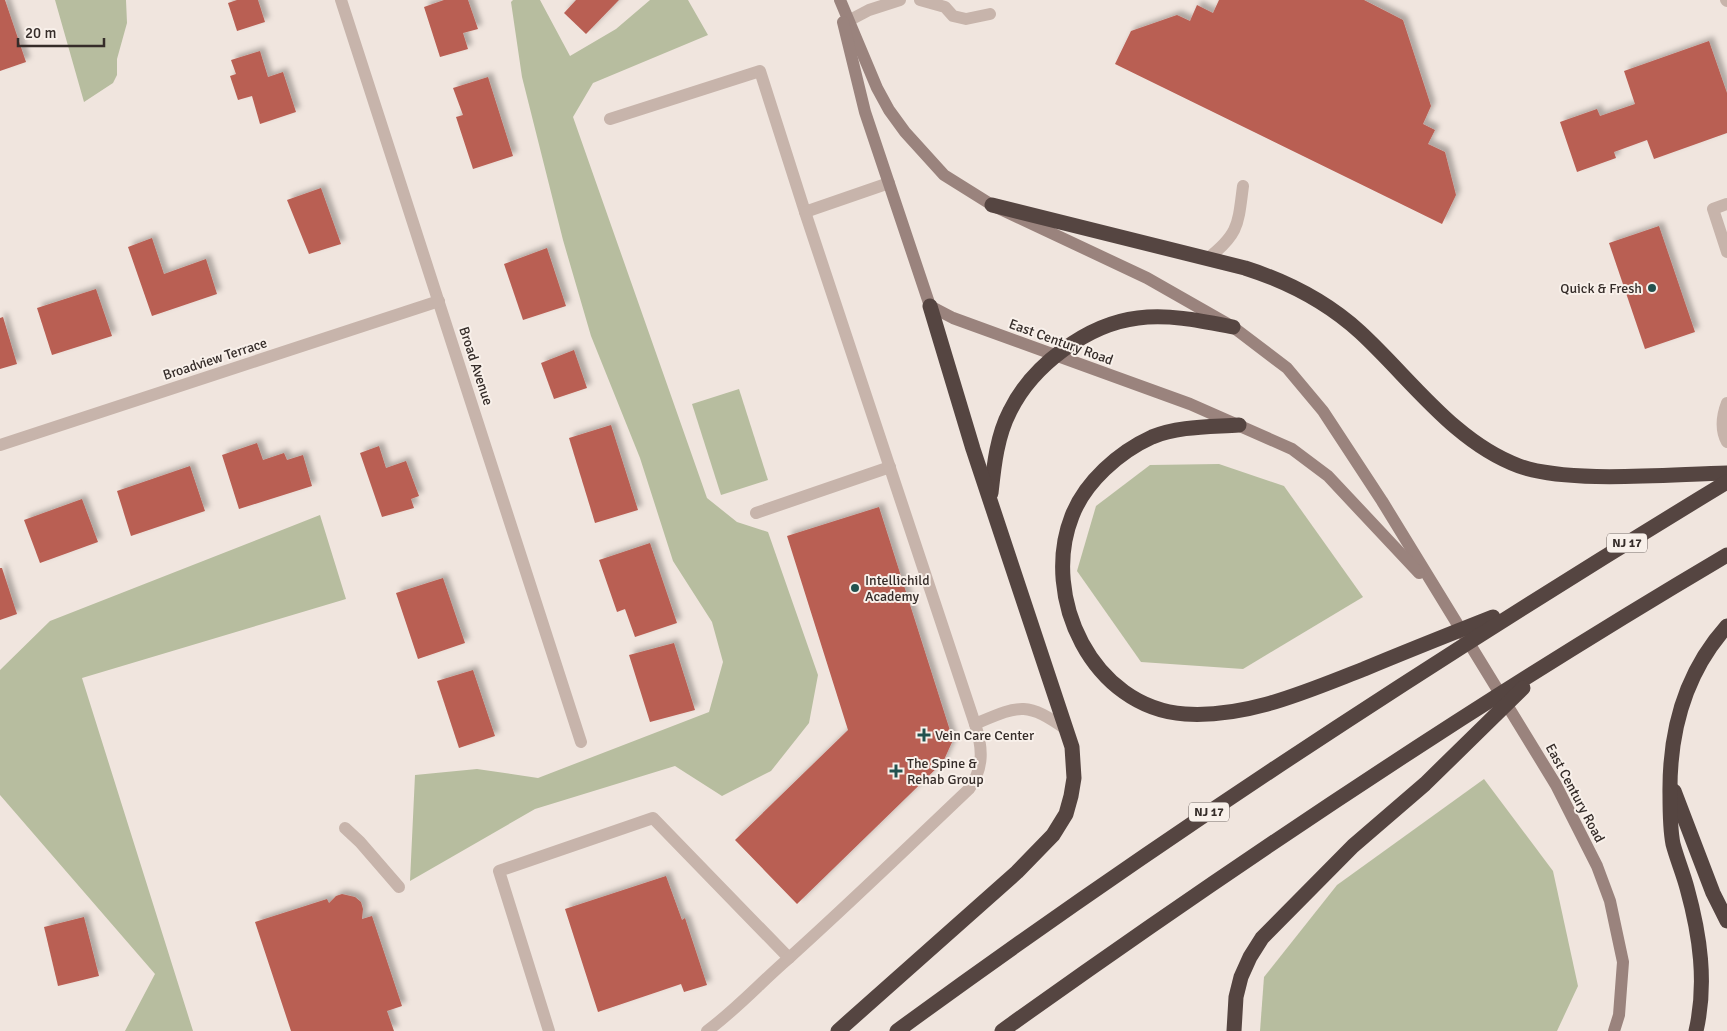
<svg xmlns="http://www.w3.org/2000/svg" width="1727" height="1031" font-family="Signika,sans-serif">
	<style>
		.green { fill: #b7bd9f }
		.building { fill: #b95e53; filter: url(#shadow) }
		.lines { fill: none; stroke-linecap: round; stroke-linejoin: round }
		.lane { stroke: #c7b4ab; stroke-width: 12 }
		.street { stroke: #c7b4ab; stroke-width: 12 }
		.secondary { stroke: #9a837d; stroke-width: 12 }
		.highway { stroke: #554541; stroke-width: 15 }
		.poi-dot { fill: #23524f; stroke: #f8f0ea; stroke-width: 2 }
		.labels { text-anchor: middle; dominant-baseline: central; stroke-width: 4; stroke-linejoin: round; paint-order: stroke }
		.shield { fill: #f8f0ea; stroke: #706763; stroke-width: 1 }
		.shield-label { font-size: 12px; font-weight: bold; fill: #352c29 }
		.poi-label { font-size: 14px; fill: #352c29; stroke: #f8f0ea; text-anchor: start }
		.street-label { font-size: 14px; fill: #352c29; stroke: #f8f0ea }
	</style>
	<defs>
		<filter id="shadow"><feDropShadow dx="4.5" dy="-4.5" stdDeviation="2.5" flood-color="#0004"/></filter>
	</defs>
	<rect width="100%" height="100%" fill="#f0e5de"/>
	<!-- green -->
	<g class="green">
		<polygon points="55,0 126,0 127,23 117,59 117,75 113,83 84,102"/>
		<polygon points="513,0 540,0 570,56 616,29 650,0 688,0 708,35 593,83 573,117 707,498 737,522 768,532 818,675 809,723 771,771 722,796 675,766 535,809 410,881 415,775 477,769 538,778 709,712 723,662 712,622 673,561 640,458 591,336 563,240 522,77 511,2"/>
		<polygon points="739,389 768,480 721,495 692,404"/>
		<polygon points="1219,464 1284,486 1363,597 1243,669 1141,662 1077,571 1096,506 1150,465"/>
		<polygon points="320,515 346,599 82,678 193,1031 125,1031 155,974 0,795 0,670 50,621"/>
		<polygon points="1484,779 1553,871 1578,986 1557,1031 1260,1031 1264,977 1337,885"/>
	</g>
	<!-- building -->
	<g class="building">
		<polygon points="0,0 5,0 26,62 0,71"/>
		<polygon points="237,0 258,0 265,22 237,31 228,3"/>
		<polygon points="444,0 468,0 478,29 463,33 468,49 440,57 424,7"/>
		<polygon points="576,0 619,0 586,34 564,13"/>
		<polygon points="1219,0 1364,0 1403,20 1431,106 1423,124 1435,130 1428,144 1445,152 1456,195 1442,224 1115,64 1131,31 1177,15 1190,21 1197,5 1213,13"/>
		<polygon points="1709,41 1727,93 1727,133 1654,159 1647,140 1614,152 1616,158 1577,172 1560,122 1597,109 1600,116 1635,104 1624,71"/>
		<polygon points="260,51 268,77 283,72 296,112 260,124 252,96 238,100 230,76 236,74 231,60"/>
		<polygon points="488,77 513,156 473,169 456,117 463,115 453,88"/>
		<polygon points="321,188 341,244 309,254 287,200"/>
		<polygon points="1659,226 1695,332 1645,349 1609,243"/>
		<polygon points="152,238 164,274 206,259 217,294 152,316 128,247"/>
		<polygon points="547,248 566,306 523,320 504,264"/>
		<polygon points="96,289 112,336 52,355 37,308"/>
		<polygon points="3,317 17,364 0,369 0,318"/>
		<polygon points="574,350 587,388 554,399 541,363"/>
		<polygon points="611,425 638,510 595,523 569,438"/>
		<polygon points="257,443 263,460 284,453 287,460 303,455 312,486 239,509 222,455"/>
		<polygon points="379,446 386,468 406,461 419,496 411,499 414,508 382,517 360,453"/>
		<polygon points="190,466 205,511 131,536 117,491"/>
		<polygon points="82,499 98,542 40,563 24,520"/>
		<polygon points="879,507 953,740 943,762 797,904 735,840 848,730 787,536"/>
		<polygon points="650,543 677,623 635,637 625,609 617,612 599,560"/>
		<polygon points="0,568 2,568 17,614 0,620"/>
		<polygon points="443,578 465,643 418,659 396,593"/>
		<polygon points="674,643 695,710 650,722 629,655"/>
		<polygon points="473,670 495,736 459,748 437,681"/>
		<polygon points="666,876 682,920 685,918 707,985 684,992 681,984 598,1012 565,909"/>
		<polygon points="342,894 355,897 361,902 363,909 362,919 372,916 402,1006 387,1011 394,1031 291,1031 255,922 327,899 329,903 336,896"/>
		<polygon points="84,917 99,976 58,986 44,927"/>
	</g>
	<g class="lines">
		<!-- lane -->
		<g class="lane">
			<polyline points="920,0 945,7 953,16 966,19 990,14"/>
			<polyline points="1726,0 1727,1"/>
			<polyline points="850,20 869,10 900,0"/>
			<polyline points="610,119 760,71 805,212 889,183"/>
			<polyline points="1727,204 1713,209 1727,252"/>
			<path d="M1207 259C1239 234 1238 225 1243 186"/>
			<path d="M1727 403C1722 416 1720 429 1727 442"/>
			<polyline points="756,513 890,467"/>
			<path d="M975 724C1020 705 1026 701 1067 730"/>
			<polyline points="345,828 360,842 399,887"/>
			<polyline points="549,1031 499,871 653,818 789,958"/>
			<path d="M707 1031C737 1009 761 982 789 958 850 903 909 846 969 789 984 768 983 748 975 724L805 212"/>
		</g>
		<!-- street -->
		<g class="street">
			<polyline points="341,0 581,742"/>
			<polyline points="0,445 439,301"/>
		</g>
		<!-- secondary -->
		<g class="secondary">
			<polyline points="840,0 877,88 889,110 905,132 944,175 992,205 1147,278 1233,327 1287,368 1323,411 1382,501 1556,785 1597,866 1610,901 1623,962 1619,1015 1614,1031"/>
			<polyline points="843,22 865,112 930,306 953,318 1190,404 1292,449 1328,476 1419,573"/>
		</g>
		<!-- highway -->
		<g class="highway">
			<path d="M992 205 1245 268C1289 282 1326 301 1360 332 1410 378 1454 442 1519 466 1569 484 1671 474 1727 473"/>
			<path d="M1239 425C1211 427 1178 426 1152 437 1119 452 1085 482 1072 516 1040 597 1093 708 1185 714 1248 718 1307 691 1364 669 1407 651 1450 634 1493 617"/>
			<path d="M991 493C994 465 997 436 1010 411 1032 366 1087 324 1138 318 1170 314 1202 321 1233 327"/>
			<polyline points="1674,791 1713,893 1727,921"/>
			<polyline points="838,1031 1017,872 1053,835 1066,814 1071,796 1074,778 1072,747 973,449 930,306"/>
			<path d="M897 1031C1165 835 1443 654 1727 482"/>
			<path d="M1002 1031C1237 863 1478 702 1727 555"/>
			<polyline points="1234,1031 1236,997 1241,977 1250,957 1262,938 1353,846 1425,784 1523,688"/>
			<path d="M1696 1031C1707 983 1700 935 1687 888 1683 873 1677 859 1673 844 1670 829 1670 811 1670 795 1669 732 1684 674 1727 626"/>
		</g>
	</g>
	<!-- markers -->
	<g class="poi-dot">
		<circle cx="1652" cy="288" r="5"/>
		<circle cx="855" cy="588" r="5"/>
		<path d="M921.5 727.5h5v5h5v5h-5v5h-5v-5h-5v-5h5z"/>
		<path d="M893.5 763.5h5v5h5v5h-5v5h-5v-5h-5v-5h5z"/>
	</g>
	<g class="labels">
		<!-- shield labels -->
		<g class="shield">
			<rect x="1607" y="533.5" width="40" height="19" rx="4"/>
			<rect x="1189" y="802.5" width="40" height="19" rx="4"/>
		</g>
		<g class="shield-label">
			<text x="1627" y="543">NJ 17</text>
			<text x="1209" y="812">NJ 17</text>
		</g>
		<!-- poi labels -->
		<g class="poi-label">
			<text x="1642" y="288" text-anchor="end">Quick &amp; Fresh</text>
			<text x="865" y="580">Intellichild<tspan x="865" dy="16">Academy</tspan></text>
			<text x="935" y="735">Vein Care Center</text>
			<text x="907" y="763">The Spine &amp;<tspan x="907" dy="16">Rehab Group</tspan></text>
		</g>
		<!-- street labels -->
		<g class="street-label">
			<text transform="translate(1061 342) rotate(20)">East Century Road</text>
			<text transform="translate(215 359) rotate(-18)">Broadview Terrace</text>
			<text transform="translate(476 366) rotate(72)">Broad Avenue</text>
			<text transform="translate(1575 793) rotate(62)">East Century Road</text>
		</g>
	</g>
	<!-- scale -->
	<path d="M18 38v8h86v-8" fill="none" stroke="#352c29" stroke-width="2.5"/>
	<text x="25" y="38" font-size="15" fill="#352c29" stroke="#f8f0ea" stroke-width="4" paint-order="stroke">20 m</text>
</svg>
